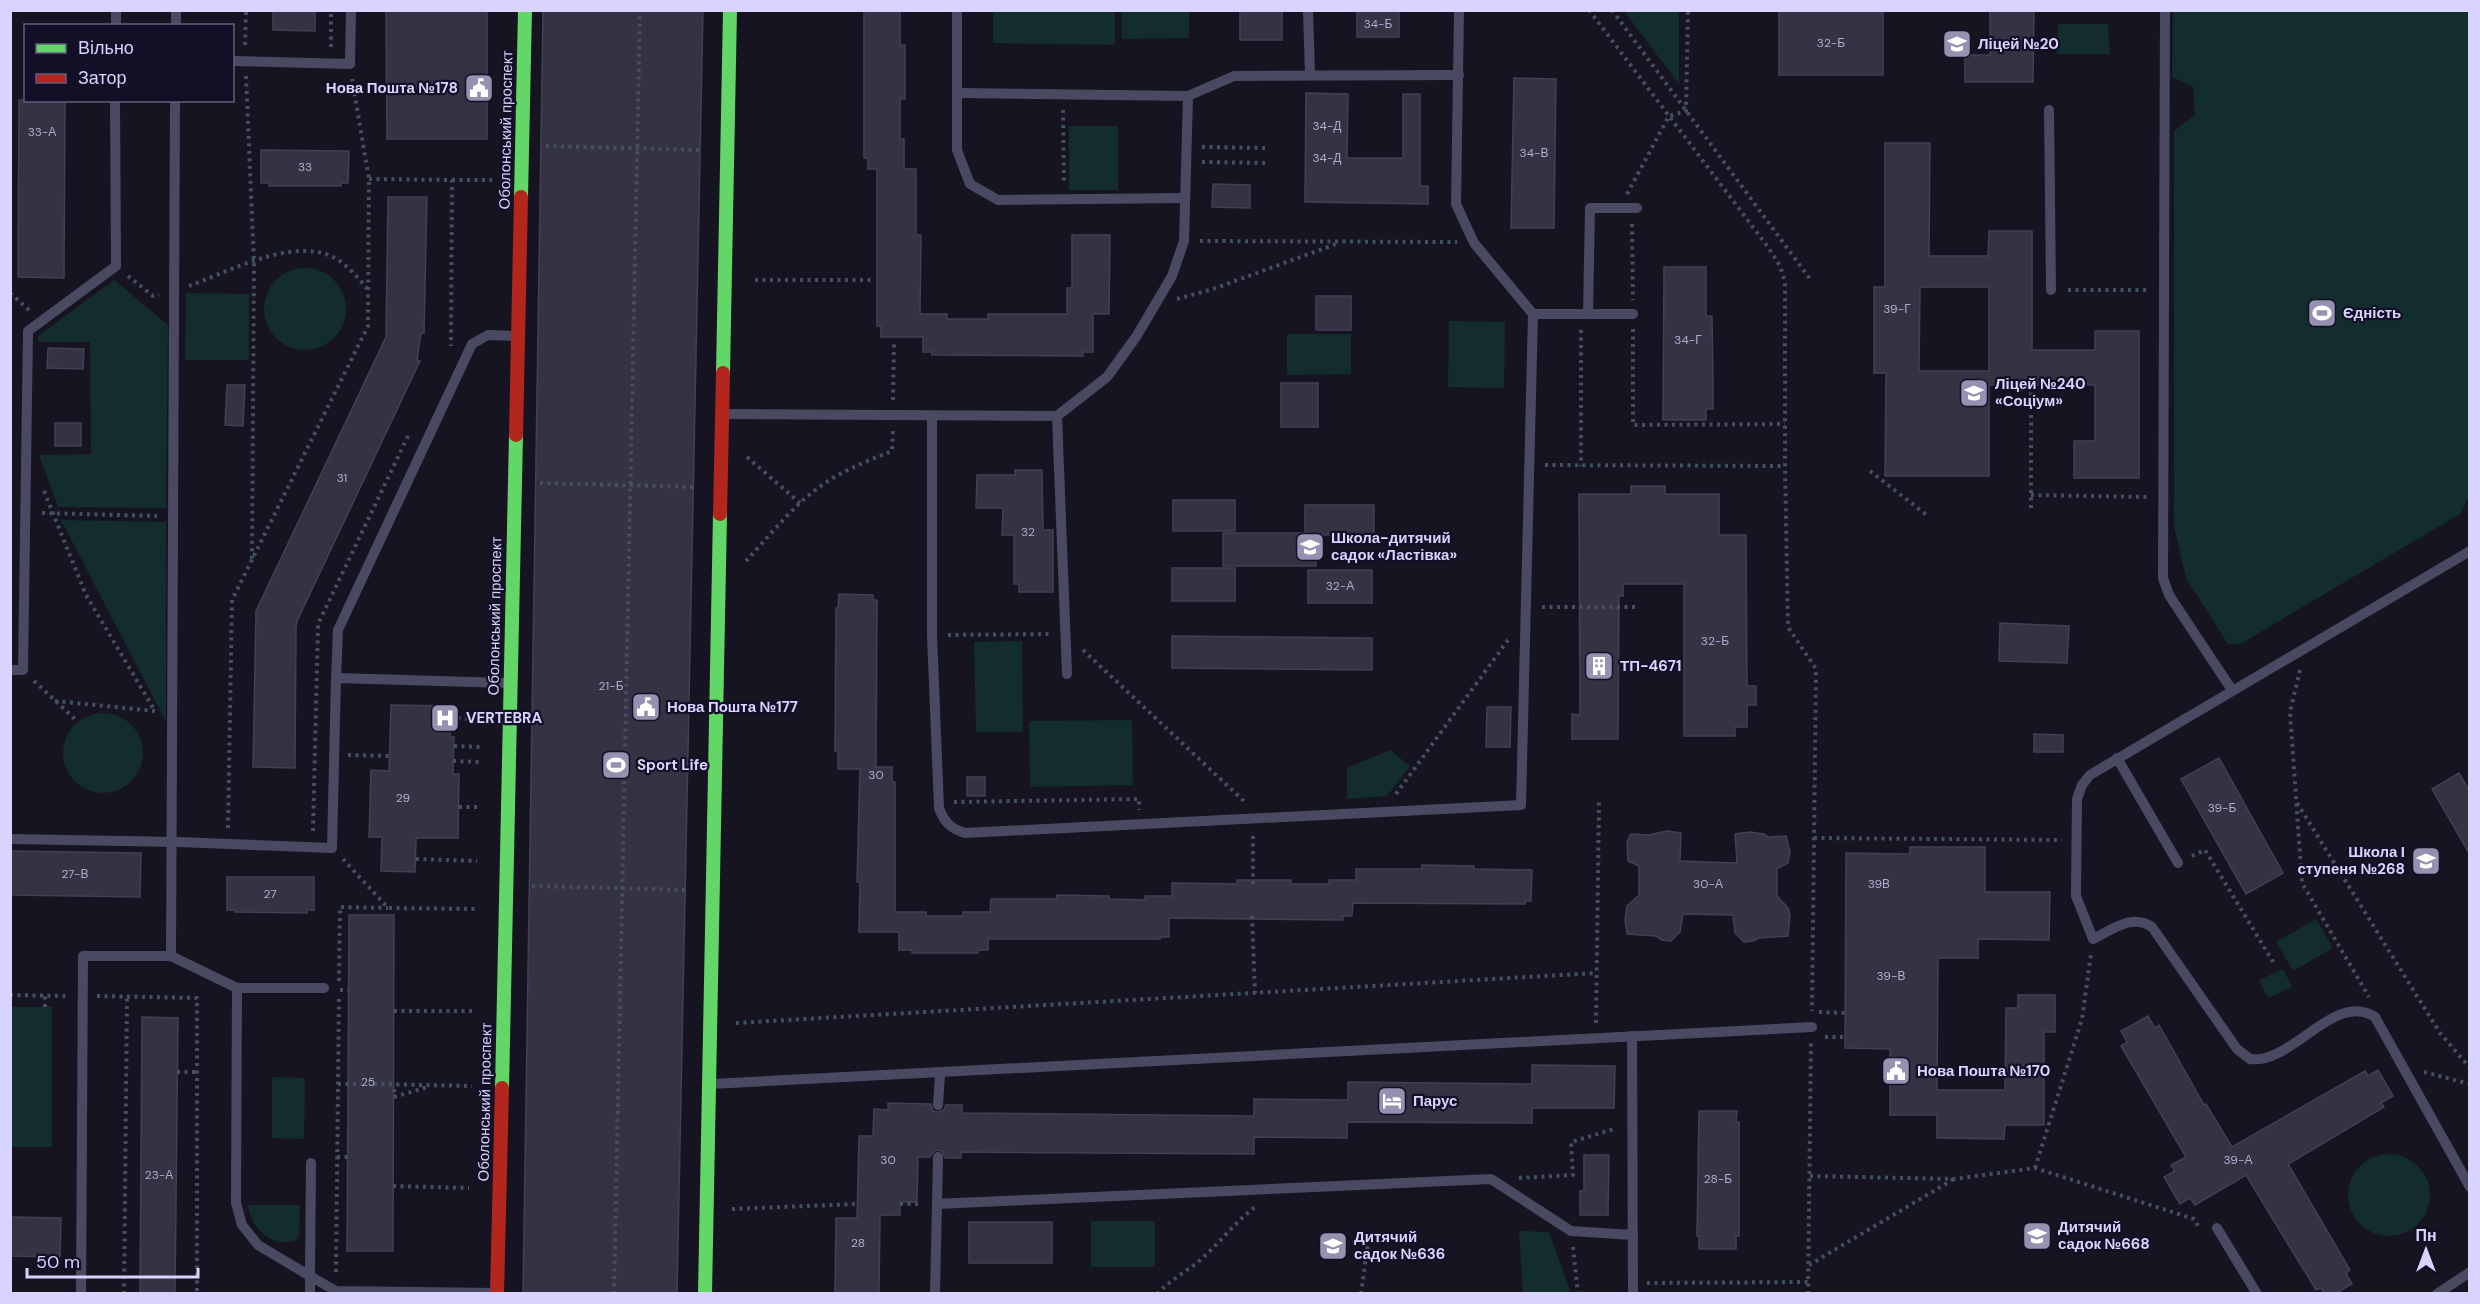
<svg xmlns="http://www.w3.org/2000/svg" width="2480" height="1304" font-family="'DM Sans',sans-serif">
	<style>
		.green { fill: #132c2d }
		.building { fill: #343243; stroke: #433f54; stroke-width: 1.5; fill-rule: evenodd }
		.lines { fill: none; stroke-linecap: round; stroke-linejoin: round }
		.path { stroke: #44505f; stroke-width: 4; stroke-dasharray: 3 4.5; stroke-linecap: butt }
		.lane { stroke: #4a4962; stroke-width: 10 }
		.fast { stroke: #63d668; stroke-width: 14 }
		.jam { stroke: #b3261e; stroke-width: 14 }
		.labels { text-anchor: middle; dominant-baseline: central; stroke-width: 4.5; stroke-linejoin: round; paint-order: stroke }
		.number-label { font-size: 12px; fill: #b0acd0 }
		.poi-label { font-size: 15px; font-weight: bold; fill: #d9d4ff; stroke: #130f26; text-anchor: start }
		.street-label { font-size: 15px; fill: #d9d4ff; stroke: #130f26 }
	</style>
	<rect width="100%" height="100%" fill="#161421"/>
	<!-- green -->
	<g class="green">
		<polygon points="993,11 1115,11 1115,45 993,43"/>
		<polygon points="1121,11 1189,11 1189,38 1122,39"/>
		<polygon points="1624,11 1679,11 1679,84"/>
		<polygon points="2173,11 2469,11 2469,496 2460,514 2240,644 2228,644 2186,578 2174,526 2174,131 2195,115 2193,87 2172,77"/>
		<polygon points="2058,24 2108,24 2110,54 2057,54"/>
		<rect x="1069" y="126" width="49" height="64"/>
		<circle cx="305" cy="309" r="41"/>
		<polygon points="114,280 168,325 166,508 58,507 39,455 91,454 90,342 38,342 38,336"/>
		<polygon points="186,293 249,294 249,360 185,360"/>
		<polygon points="1449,321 1505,322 1504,388 1448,387"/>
		<polygon points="1287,334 1351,334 1351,374 1287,375"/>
		<polygon points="61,520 166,522 166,722"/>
		<polygon points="1022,641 1023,732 976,732 974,642"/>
		<circle cx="103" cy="753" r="40"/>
		<polygon points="1132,720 1133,785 1030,787 1029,721"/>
		<polygon points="1390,750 1410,766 1387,796 1347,799 1347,768"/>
		<polygon points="2316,919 2333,948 2293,971 2276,942"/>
		<polygon points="2283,969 2292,987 2268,998 2259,980"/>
		<polygon points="10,1007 52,1007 52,1147 11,1147"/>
		<polygon points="272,1077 305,1078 304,1139 272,1138"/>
		<circle cx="2389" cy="1195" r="41"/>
		<path d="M248 1205H300L299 1235 295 1241C271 1247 251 1229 248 1205Z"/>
		<rect x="1091" y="1221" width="64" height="46"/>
		<polygon points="1519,1231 1549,1232 1571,1293 1523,1293"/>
	</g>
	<!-- building -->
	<g class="building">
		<polygon points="273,10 315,10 315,31 273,30"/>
		<polygon points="386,10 487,10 487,139 387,139"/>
		<polygon points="543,10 703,10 677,1293 523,1293"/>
		<polygon points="864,10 900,10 900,45 905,45 905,99 900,99 900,139 904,139 904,169 916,169 916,235 921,235 920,314 947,314 947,319 988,319 988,314 1067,314 1067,288 1072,288 1072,235 1110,235 1109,314 1093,314 1093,352 1083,352 1083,356 932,355 932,352 923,352 923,337 881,337 881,326 877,326 877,169 868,169 868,158 864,158"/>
		<rect x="1240" y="10" width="42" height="30"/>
		<rect x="1357" y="10" width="42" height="27"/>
		<rect x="1779" y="10" width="104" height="65"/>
		<polygon points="1990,10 2034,10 2033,82 1965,82 1965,55 1990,55"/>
		<polygon points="1514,78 1556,79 1554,228 1511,228"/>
		<polygon points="1306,93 1348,94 1347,158 1403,158 1403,94 1420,94 1420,186 1428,186 1428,204 1305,202"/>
		<polygon points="19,100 65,100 64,278 18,277"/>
		<path d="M1885 143H1930L1929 256H1988L1989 231H2032V350H2095V331H2139V478H2074V441H2095V385H1989V476H1885L1886 373H1874V287H1885ZM1920 287H1989V371H1919Z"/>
		<polygon points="261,150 349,151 348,183 341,183 341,186 269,186 269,183 261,183"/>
		<polygon points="1213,184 1250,185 1250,208 1212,207"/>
		<polygon points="388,197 427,197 424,333 421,333 417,360 420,361 298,619 296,626 295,768 253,767 256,611 386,337"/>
		<polygon points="1664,267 1706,267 1706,316 1712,316 1713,383 1713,409 1706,409 1706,420 1663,420"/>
		<rect x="1316" y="296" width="35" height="34"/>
		<polygon points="48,348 84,349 83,369 47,368"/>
		<rect x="1281" y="383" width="37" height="44"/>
		<polygon points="227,385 245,385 243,426 225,425"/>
		<rect x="55" y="423" width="26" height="23"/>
		<polygon points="1015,470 1042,470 1043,530 1053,530 1053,592 1019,592 1019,584 1014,584 1014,535 1002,535 1003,508 976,508 977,475 1015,475"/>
		<polygon points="1631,486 1665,486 1665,494 1719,494 1719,535 1746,535 1747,686 1756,686 1756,705 1747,705 1747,727 1735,727 1735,736 1684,736 1684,584 1623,584 1623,596 1619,596 1618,739 1572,739 1572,714 1580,715 1579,494 1631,494"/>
		<rect x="1173" y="500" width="62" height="31"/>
		<polygon points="1305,505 1374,505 1374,535 1316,535 1316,566 1223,566 1223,533 1305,533"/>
		<rect x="1172" y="568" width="63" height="33"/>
		<rect x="1308" y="570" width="64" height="33"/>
		<polygon points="839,594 873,595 873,600 877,600 876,767 892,767 892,782 895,782 895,912 926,912 926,916 963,916 963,912 990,912 991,899 1057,899 1057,895 1109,896 1109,899 1145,900 1145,896 1172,896 1172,883 1237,884 1237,880 1291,880 1291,884 1329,884 1329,880 1356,880 1356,869 1422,869 1422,865 1474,866 1474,869 1532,870 1531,901 1525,901 1525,904 1353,903 1352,916 1343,916 1343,920 1169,918 1169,937 1160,937 1160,939 988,939 988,950 978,950 978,953 912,953 912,950 899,950 899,932 859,932 860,882 857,882 860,769 838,769 838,751 835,751 836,608 838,608"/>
		<polygon points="2000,623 2069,626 2067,663 1999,661"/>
		<polygon points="1172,636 1372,638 1372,670 1172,668"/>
		<polygon points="391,705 451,706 450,737 454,737 453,774 459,774 458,838 416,838 415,872 381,871 382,837 369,837 371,770 389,771"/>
		<polygon points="1487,707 1511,707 1510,747 1486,747"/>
		<polygon points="2034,734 2063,735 2063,752 2034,752"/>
		<polygon points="2219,758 2283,873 2246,894 2181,779"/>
		<polygon points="2459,773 2469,790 2469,853 2432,789"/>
		<rect x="967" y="777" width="18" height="19"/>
		<polygon points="1667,831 1681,833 1680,861 1737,863 1735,834 1750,832 1764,834 1768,837 1786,836 1790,851 1788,863 1777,869 1777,896 1788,908 1790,915 1788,936 1759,938 1753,941 1744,942 1735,933 1733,915 1683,914 1680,932 1671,941 1662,940 1656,936 1627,934 1625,920 1627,906 1639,895 1639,866 1628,861 1627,842 1631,834 1648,835"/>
		<polygon points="1910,847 1985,847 1985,892 2050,892 2049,940 1978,939 1978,958 1938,958 1937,1090 2005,1090 2006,1008 2018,1008 2018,995 2055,995 2055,1032 2044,1032 2044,1125 2005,1125 2004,1139 1937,1138 1937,1115 1890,1115 1890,1049 1845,1048 1846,853 1910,854"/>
		<polygon points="10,851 141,853 140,897 10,895"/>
		<polygon points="227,877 314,877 314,910 307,910 307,913 235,912 235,910 227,910"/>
		<polygon points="349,915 394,915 393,1251 347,1251"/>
		<polygon points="2148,1016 2155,1028 2159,1025 2204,1105 2206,1104 2232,1147 2365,1071 2368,1076 2378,1070 2393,1096 2381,1103 2384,1107 2288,1164 2350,1270 2346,1273 2352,1284 2336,1293 2324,1293 2321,1288 2316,1290 2246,1175 2195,1205 2190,1198 2180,1204 2164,1177 2175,1171 2171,1165 2186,1157 2121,1046 2127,1042 2121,1031"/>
		<polygon points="142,1017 178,1018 175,1293 140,1293"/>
		<polygon points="1532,1065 1615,1066 1614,1108 1532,1108 1532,1123 1347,1122 1347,1138 1254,1137 1254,1154 961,1152 961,1158 945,1158 942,1151 935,1150 930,1157 918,1157 917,1202 900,1202 900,1215 880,1215 879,1293 835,1293 836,1218 857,1218 859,1136 873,1136 874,1109 888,1110 888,1103 931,1104 933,1111 938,1112 944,1110 946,1105 962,1105 962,1113 1254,1116 1254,1099 1348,1100 1348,1082 1532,1084"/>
		<polygon points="1699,1111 1737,1111 1736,1122 1739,1122 1739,1236 1736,1236 1736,1249 1699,1249 1699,1236 1697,1236"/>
		<polygon points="1584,1155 1609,1155 1608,1215 1580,1215 1580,1191 1584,1190"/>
		<polygon points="10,1217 61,1218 60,1257 10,1256"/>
		<rect x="969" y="1222" width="83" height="41"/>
	</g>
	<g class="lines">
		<!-- path -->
		<g class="path">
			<polyline points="1589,10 1768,247 1780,266 1785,282 1785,466 1788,627 1816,669 1812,1011"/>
			<polyline points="1612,10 1810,279"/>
			<polyline points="245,45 246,10"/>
			<polyline points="331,47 331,10"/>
			<polyline points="246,76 254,263 252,560"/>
			<polyline points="1063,110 1064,184"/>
			<polyline points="546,146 703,150"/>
			<polyline points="1202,147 1267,148"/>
			<polyline points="1202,162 1267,163"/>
			<polyline points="369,179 452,180 451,346"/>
			<polyline points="452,180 492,180"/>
			<polyline points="1627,194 1669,116 1686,111 1688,10"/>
			<polyline points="1632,224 1633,300"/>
			<polyline points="1200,241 1457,242"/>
			<polyline points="128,276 153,296 159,295"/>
			<polyline points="755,280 873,280"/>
			<path d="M189 286C227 272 282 243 322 253 341 257 356 275 368 290"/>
			<polyline points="2068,290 2150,290"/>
			<polyline points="10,293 29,310"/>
			<polyline points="1177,299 1213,289 1339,243"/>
			<polyline points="1633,329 1633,425 1785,424"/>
			<polyline points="1581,330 1581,466"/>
			<polyline points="2031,385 2031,508"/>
			<polyline points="893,400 894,340"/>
			<polyline points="747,457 800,503"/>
			<polyline points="1545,465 1785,466"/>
			<polyline points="1870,471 1928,516"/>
			<polyline points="540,483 694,487"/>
			<polyline points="44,491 86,595 155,711"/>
			<polyline points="2031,495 2148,497"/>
			<polyline points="42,513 157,516"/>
			<path d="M746 561C771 534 795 503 825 483 846 469 870 460 892 451L893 431"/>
			<polyline points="1542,607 1639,607"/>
			<polyline points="948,635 1052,634"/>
			<polyline points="1083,650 1246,803"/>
			<polyline points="2300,670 2290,712 2302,883 2369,997"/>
			<polyline points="34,681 77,721"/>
			<polyline points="55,701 155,711"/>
			<polyline points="450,718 480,719"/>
			<polyline points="454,746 480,747"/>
			<polyline points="348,755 389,756"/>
			<polyline points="453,761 479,762"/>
			<polyline points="1396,794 1508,640"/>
			<polyline points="954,802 1139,799 1139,810"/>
			<polyline points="2297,803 2440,1033 2470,1068"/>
			<polyline points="459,807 478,807"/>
			<polyline points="228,828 232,600 368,326 369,179 352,79"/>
			<polyline points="313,831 318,624 409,434"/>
			<polyline points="1814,838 2062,840"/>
			<polyline points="2192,856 2205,850 2275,965"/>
			<polyline points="343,859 388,908 476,909"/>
			<polyline points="416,859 477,861"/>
			<polyline points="1253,884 1253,834"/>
			<polyline points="532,886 689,890"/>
			<polyline points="1252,916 1255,993"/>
			<polyline points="339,981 340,907 388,908"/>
			<polyline points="340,990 348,990"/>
			<polyline points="10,995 69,996"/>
			<polyline points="97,996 197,998 197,1294"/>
			<polyline points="45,1007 45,996"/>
			<polyline points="394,1011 474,1011"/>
			<polyline points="1819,1012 1845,1013"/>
			<polyline points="736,1023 1596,973"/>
			<polyline points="1596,1023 1599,802"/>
			<polyline points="1825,1037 1845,1037"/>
			<polyline points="177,1072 197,1072"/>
			<polyline points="2424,1072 2470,1084"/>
			<polyline points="338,1084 362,1084"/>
			<polyline points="374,1084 472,1086"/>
			<polyline points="394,1092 395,1084"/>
			<polyline points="394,1097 428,1087"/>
			<polyline points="337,1157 348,1157"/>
			<polyline points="2035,1168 2082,1019 2091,954"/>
			<polyline points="1810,1176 1954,1179 2035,1168 2194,1219 2200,1229"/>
			<polyline points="1519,1178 1573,1175 1571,1142 1614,1129 1614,1126"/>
			<polyline points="393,1186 469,1188"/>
			<polyline points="900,1204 921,1204"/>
			<polyline points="732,1209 857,1204"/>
			<polyline points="1573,1247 1578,1294"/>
			<polyline points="1809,1265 1954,1179"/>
			<polyline points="336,1272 339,995"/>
			<polyline points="1647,1283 1809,1282"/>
			<polyline points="124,1294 127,997"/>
			<polyline points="614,1294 640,10"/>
			<path d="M1157 1294C1169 1281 1184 1273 1198 1262 1218 1245 1234 1223 1255 1207"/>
			<polyline points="1361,1294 1367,1249 1373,1233"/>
			<polyline points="1808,1294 1811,1043"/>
		</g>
		<!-- lane -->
		<g class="lane">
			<polyline points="957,10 957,150 970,184 998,200 1185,198"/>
			<polyline points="1308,10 1310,75"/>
			<polyline points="2165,10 2163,578 2169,595 2232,690"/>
			<polyline points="116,26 116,10"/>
			<polyline points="176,26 176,10"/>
			<polyline points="232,61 350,64 351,10"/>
			<polyline points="957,93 1188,96"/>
			<polyline points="2049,110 2051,290"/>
			<polyline points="1533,314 1633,314"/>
			<polyline points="1588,314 1590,208 1637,208"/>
			<polyline points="724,414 1057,416 1107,377 1136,337 1172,276 1184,241 1188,96 1234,76 1459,75"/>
			<path d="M932 416V635L939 808C944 822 951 829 965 833L1521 805 1533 314 1474 243 1456 204 1459 10"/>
			<polyline points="1057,416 1067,674"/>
			<path d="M2470 551 2090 775 2082 785 2077 799 2076 896 2093 939C2112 930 2132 913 2152 927L2237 1049 2250 1059C2292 1065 2335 990 2375 1017L2470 1187"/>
			<polyline points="10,670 23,670 28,331 116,266 115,100"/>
			<polyline points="336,678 338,630 472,344 488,335 517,336"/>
			<polyline points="2117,758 2178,863"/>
			<polyline points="10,839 178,842 332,848 336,678 507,683"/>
			<polyline points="171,956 175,100"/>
			<polyline points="1632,1036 1633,1294"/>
			<polyline points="711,1084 1812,1027"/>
			<polyline points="938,1105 940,1074"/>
			<polyline points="937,1204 1491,1179 1571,1231 1633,1235"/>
			<polyline points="2217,1228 2257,1294"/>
			<polyline points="310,1276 258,1245 242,1225 236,1203 237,988 324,988"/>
			<polyline points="310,1276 311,1163"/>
			<polyline points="81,1294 83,956 171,956 237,988"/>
			<polyline points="310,1294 310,1276 336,1291 496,1293"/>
			<polyline points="935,1294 938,1157"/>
			<polyline points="2437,1294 2470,1272"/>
		</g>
		<!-- fast -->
		<g class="fast">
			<polyline points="521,197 525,10"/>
			<polyline points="723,373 730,10"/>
			<polyline points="502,1088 516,435"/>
			<polyline points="705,1294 720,514"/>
		</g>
		<!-- jam -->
		<g class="jam">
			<polyline points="516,435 521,197"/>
			<polyline points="720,514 723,373"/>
			<polyline points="497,1294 502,1088"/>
		</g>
	</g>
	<!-- icons -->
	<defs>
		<g id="school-square" transform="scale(1.5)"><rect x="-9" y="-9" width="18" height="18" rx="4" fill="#9591b1" stroke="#130f26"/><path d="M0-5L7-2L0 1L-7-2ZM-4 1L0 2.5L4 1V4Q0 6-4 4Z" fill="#fff"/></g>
		<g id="civic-square" transform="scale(1.5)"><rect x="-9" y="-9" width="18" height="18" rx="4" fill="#9591b1" stroke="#130f26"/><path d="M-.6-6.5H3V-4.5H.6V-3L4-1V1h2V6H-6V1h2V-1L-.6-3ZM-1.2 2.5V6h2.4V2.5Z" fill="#fff"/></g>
		<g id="stadium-square" transform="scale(1.5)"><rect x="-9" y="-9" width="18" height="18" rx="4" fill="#9591b1" stroke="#130f26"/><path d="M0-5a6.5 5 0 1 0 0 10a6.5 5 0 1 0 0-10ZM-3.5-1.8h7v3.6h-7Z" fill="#fff"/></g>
		<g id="building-square" transform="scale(1.5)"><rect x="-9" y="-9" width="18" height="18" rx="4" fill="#9591b1" stroke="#130f26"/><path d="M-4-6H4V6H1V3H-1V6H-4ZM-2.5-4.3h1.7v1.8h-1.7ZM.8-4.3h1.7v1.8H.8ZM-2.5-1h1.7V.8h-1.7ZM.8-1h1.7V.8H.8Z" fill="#fff"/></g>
		<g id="hospital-square" transform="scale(1.5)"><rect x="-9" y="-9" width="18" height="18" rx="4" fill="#9591b1" stroke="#130f26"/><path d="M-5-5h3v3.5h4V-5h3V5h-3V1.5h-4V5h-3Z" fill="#fff"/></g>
		<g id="hotel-square" transform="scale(1.5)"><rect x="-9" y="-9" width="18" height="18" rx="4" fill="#9591b1" stroke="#130f26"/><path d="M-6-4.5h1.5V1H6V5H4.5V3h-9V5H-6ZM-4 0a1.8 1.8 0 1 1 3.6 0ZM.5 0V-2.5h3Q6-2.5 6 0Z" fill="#fff"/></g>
	</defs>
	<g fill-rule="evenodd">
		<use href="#school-square" x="1957" y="44"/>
		<use href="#civic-square" x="479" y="88"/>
		<use href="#stadium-square" x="2322" y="313"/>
		<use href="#school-square" x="1974" y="393"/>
		<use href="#school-square" x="1310" y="547"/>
		<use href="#building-square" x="1599" y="666"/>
		<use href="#civic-square" x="646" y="707"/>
		<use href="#hospital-square" x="445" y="718"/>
		<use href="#stadium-square" x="616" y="765"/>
		<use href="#school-square" x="2426" y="861"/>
		<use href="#civic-square" x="1896" y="1071"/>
		<use href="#hotel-square" x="1392" y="1101"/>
		<use href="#school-square" x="2037" y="1236"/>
		<use href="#school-square" x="1333" y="1246"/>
	</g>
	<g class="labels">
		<!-- number labels -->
		<g class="number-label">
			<text x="1378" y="24">34-Б</text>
			<text x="1831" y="43">32-Б</text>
			<text x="1327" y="126">34-Д</text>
			<text x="42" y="132">33-А</text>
			<text x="1534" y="153">34-В</text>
			<text x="1327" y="158">34-Д</text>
			<text x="305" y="167">33</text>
			<text x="1897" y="309">39-Г</text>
			<text x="1688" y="340">34-Г</text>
			<text x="342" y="478">31</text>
			<text x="1028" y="532">32</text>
			<text x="1340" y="586">32-А</text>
			<text x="1715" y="641">32-Б</text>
			<text x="611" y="686">21-Б</text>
			<text x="876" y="775">30</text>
			<text x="403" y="798">29</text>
			<text x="2222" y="808">39-Б</text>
			<text x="75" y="874">27-В</text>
			<text x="1708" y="884">30-А</text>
			<text x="1879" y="884">39В</text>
			<text x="270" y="894">27</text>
			<text x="1891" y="976">39-В</text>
			<text x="368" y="1082">25</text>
			<text x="888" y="1160">30</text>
			<text x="2238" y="1160">39-А</text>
			<text x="159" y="1175">23-А</text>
			<text x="1718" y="1179">28-Б</text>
			<text x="858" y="1243">28</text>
		</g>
		<!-- poi labels -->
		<g class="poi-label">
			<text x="1978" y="44">Ліцей №20</text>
			<text x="458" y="88" text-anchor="end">Нова Пошта №178</text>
			<text x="2343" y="313">Єдність</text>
			<text x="1995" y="384">Ліцей №240<tspan x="1995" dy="17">«Соціум»</tspan></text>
			<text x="1331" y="538">Школа-дитячий<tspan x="1331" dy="17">садок «Ластівка»</tspan></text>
			<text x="1620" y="666">ТП-4671</text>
			<text x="667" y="707">Нова Пошта №177</text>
			<text x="466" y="718">VERTEBRA</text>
			<text x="637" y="765">Sport Life</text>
			<text x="2405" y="852" text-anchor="end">Школа І<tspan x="2405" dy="17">ступеня №268</tspan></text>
			<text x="1917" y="1071">Нова Пошта №170</text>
			<text x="1413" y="1101">Парус</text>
			<text x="2058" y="1227">Дитячий<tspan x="2058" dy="17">садок №668</tspan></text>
			<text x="1354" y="1237">Дитячий<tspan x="1354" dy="17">садок №636</tspan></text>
		</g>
		<!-- street labels -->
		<g class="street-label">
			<text transform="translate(506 130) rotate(-89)">Оболонський проспект</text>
			<text transform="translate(495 616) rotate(-89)">Оболонський проспект</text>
			<text transform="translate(485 1102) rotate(-89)">Оболонський проспект</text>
		</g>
	</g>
	<!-- border -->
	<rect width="2480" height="1304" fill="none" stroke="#d9d4ff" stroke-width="24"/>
	<!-- legend -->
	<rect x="24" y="24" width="210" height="78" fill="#130f26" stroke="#625e7d" stroke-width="1.5"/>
	<rect x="36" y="44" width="30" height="9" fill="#63d668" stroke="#625e7d" stroke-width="1.5"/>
	<text x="78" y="54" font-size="18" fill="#d9d4ff">Вільно</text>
	<rect x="36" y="74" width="30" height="9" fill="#b3261e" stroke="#625e7d" stroke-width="1.5"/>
	<text x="78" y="84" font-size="18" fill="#d9d4ff">Затор</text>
	<!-- north arrow -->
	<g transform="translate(2426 1250)" stroke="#130f26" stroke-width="4.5" paint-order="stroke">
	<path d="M0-4.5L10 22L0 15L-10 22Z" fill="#d9d4ff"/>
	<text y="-9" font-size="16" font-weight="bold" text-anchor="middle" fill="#d9d4ff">Пн</text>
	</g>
	<!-- scale -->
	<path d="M27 1268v9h171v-9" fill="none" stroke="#d9d4ff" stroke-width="3"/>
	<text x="36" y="1268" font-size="18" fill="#d9d4ff" stroke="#130f26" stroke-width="4.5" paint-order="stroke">50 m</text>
</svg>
